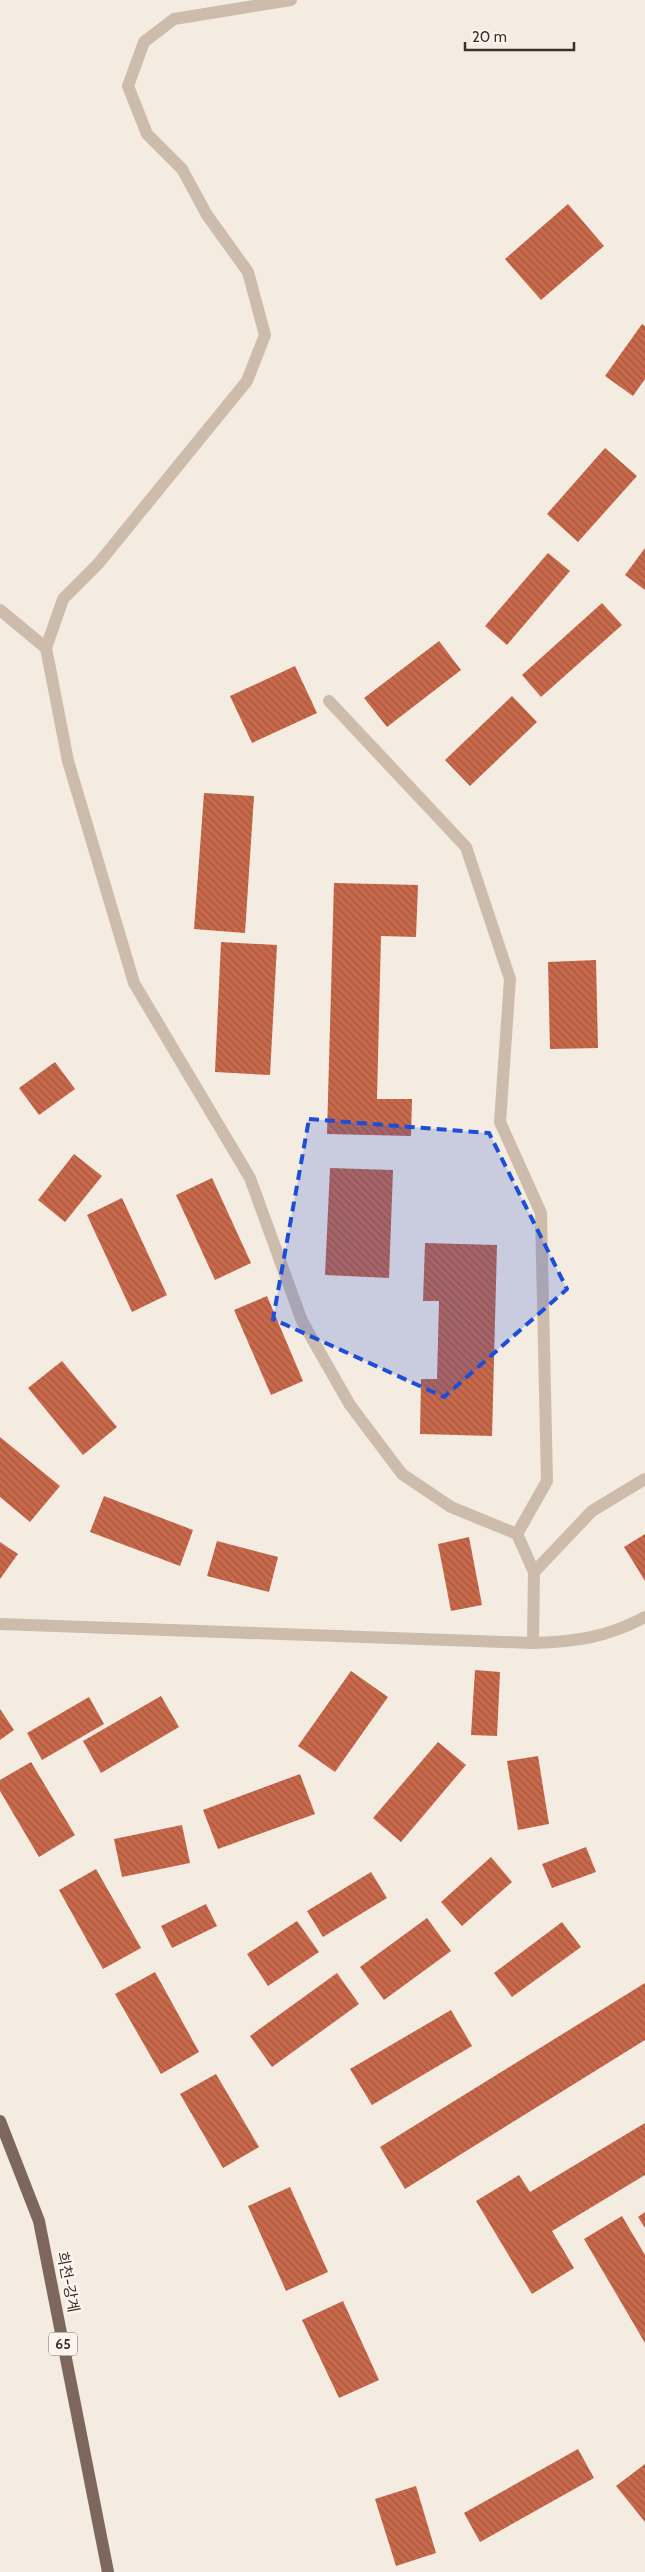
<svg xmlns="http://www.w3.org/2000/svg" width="645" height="2572" font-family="Cabin,'Noto Sans KR',sans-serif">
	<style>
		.building { fill: url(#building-back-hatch) }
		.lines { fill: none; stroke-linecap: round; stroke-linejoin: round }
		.street { stroke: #cdbbac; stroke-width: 12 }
		.primary { stroke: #7d675c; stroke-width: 12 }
		.marked { fill: #1d4ed8; fill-opacity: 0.2; stroke: #1d4ed8; stroke-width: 4; stroke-dasharray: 10 6; stroke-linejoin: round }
		.labels { text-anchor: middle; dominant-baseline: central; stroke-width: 5; stroke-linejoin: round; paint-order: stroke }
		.shield { fill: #fbf5ee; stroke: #756b66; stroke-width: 1 }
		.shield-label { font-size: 14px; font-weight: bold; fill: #3b302b }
		.street-label { font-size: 15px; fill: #3b302b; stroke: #fbf5ee }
	</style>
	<defs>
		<pattern id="building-back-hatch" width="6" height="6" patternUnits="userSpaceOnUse" patternTransform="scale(1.25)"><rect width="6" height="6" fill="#c8694b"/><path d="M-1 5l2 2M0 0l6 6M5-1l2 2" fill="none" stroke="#a4573f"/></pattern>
	</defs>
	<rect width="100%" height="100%" fill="#f4ebe1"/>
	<!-- building -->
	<g class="building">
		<polygon points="568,204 604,246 541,300 505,259"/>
		<polygon points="642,324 645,326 645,379 633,396 605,376"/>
		<polygon points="605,448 637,476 578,542 547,514"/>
		<polygon points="645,548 645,590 625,575"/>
		<polygon points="548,553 570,571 507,645 485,626"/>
		<polygon points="602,603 622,625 541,697 522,675"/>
		<polygon points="439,641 461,670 387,727 364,698"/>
		<polygon points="295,666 317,713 252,743 230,696"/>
		<polygon points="512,696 537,722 470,786 445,760"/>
		<polygon points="204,793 254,796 245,933 194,929"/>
		<polygon points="334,883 418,885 416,937 381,936 377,1099 412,1099 411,1136 327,1134"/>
		<polygon points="221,942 277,945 270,1075 215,1072"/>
		<polygon points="596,960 598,1048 550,1049 548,962"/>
		<polygon points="55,1062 75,1089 39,1115 19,1088"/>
		<polygon points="74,1154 102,1176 65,1222 38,1200"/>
		<polygon points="330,1168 393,1170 389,1278 325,1275"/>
		<polygon points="212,1178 251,1263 215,1280 176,1195"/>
		<polygon points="122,1198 167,1295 132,1312 87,1215"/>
		<polygon points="425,1243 497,1245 492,1436 420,1434 421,1379 437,1379 439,1301 423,1301"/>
		<polygon points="267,1296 303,1381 271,1395 234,1310"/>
		<polygon points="62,1361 117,1427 83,1455 28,1388"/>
		<polygon points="0,1437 60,1486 30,1522 0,1497"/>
		<polygon points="104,1496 193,1530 180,1566 90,1532"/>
		<polygon points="645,1534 645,1581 624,1547"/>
		<polygon points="469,1537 482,1605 451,1611 438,1544"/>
		<polygon points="217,1541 278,1557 269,1592 207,1576"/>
		<polygon points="0,1542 18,1554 0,1579"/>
		<polygon points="475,1670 500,1672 497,1736 471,1735"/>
		<polygon points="351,1671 388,1697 335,1772 298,1746"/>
		<polygon points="161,1696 179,1727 101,1773 83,1741"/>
		<polygon points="89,1697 104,1724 42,1760 27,1733"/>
		<polygon points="0,1709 14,1730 0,1740"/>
		<polygon points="438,1742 466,1765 401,1842 373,1818"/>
		<polygon points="538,1756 549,1824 518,1830 507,1761"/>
		<polygon points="31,1762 75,1835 39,1857 0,1791 0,1780"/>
		<polygon points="300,1774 315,1814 218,1849 203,1810"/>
		<polygon points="182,1825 190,1863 122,1877 114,1839"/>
		<polygon points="586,1847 596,1872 552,1888 542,1864"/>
		<polygon points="491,1857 512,1882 462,1926 441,1902"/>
		<polygon points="96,1869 141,1948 103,1969 59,1890"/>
		<polygon points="371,1872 387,1898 323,1937 307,1911"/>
		<polygon points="206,1904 217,1926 172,1948 161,1926"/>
		<polygon points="427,1918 451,1951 384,2000 360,1967"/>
		<polygon points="297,1921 319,1952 268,1986 247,1954"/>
		<polygon points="562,1922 581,1947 512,1997 494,1973"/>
		<polygon points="155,1972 199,2052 161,2074 115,1994"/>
		<polygon points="337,1973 359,2004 272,2067 250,2036"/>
		<polygon points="645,1983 645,2040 405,2189 380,2147"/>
		<polygon points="451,2010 472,2046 372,2105 350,2069"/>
		<polygon points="216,2074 259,2147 223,2168 180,2094"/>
		<polygon points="645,2123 645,2175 552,2231 574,2268 532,2294 476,2201 519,2175 530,2192"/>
		<polygon points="290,2187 328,2272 286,2291 248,2206"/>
		<polygon points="645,2212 645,2228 638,2217"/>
		<polygon points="622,2216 645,2255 645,2343 584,2239"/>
		<polygon points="343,2301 379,2380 339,2398 302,2320"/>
		<polygon points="578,2449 594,2478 480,2542 464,2513"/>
		<polygon points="645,2464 645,2522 616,2486"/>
		<polygon points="416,2486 436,2553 396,2566 375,2499"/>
	</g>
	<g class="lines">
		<!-- street -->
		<g class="street">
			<polyline points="291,0 174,19 144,42 128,86 147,134 182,169 207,215 248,272 265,335 247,381 98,564 63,599 46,648 68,761 134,983 250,1178 302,1321 350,1405 402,1474 451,1507 517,1534 534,1572"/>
			<polyline points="0,610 46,648"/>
			<polyline points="329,701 466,847 510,979 500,1122 541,1213 547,1481 517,1534"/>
			<path d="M0 1624 533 1643C575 1642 608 1637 645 1617"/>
			<polyline points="533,1643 534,1572 592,1511 645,1479"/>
		</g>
		<!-- primary -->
		<polyline class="primary" points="0,2121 39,2221 108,2572"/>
	</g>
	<!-- marked area -->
	<path class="marked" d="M309 1119 489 1133 567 1289 444 1397 273 1319Z"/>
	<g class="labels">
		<!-- shield labels -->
		<rect class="shield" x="49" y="2332.5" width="28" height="23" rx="4"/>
		<g class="shield-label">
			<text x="63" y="2344">65</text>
		</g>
		<!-- street labels -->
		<g class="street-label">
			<text transform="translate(68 2282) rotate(79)">희천-강계</text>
		</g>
	</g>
	<!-- scale -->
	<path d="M465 42v8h109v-8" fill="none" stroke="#3b302b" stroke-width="2.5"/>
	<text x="472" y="42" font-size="15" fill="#3b302b" stroke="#fbf5ee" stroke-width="4" paint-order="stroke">20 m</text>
</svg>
